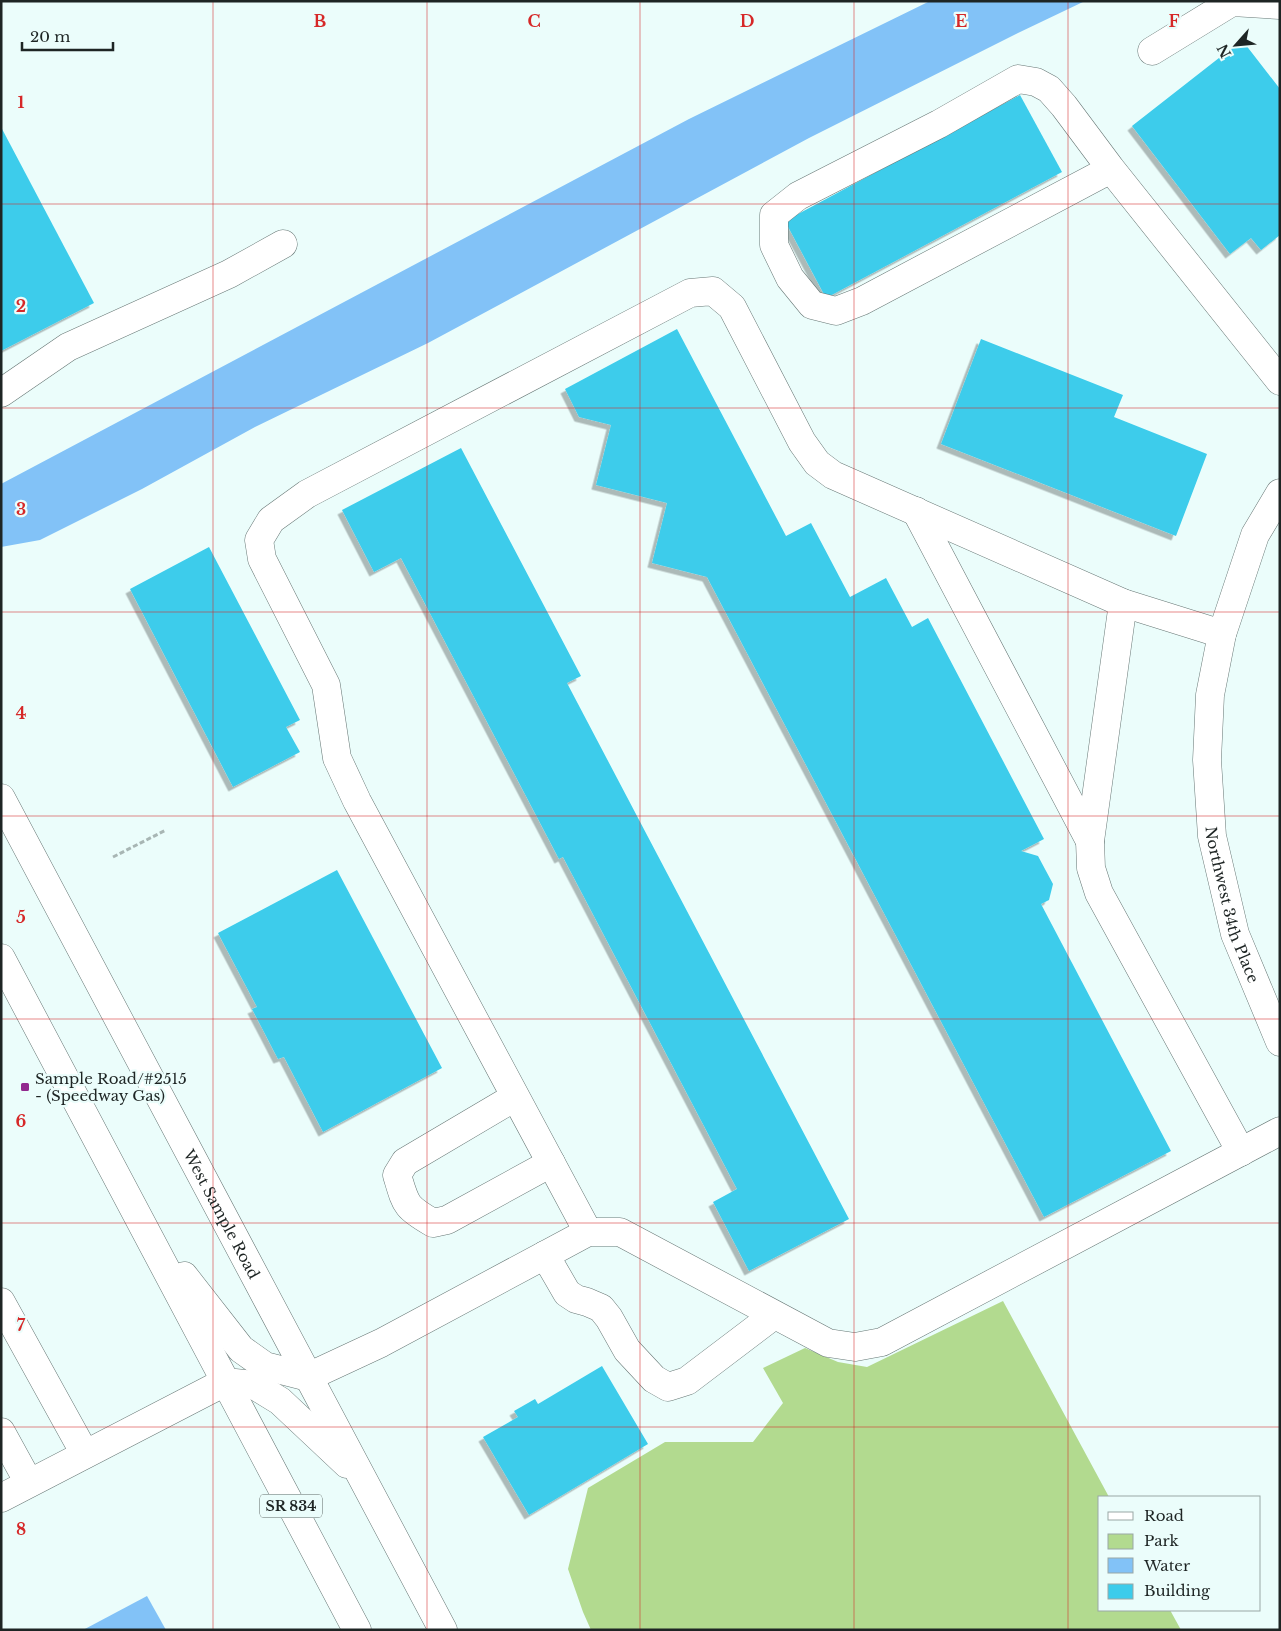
<svg xmlns="http://www.w3.org/2000/svg" width="1281" height="1631" font-family="'Libre Baskerville',serif">
	<style>
		.green { fill: #b2da8f }
		.water { fill: #82c2f7 }
		.building { fill: #3ccceb; filter: url(#shadow) }
		.lines { fill: none; stroke-linecap: round; stroke-linejoin: round }
		.minor-casing { stroke: #677775; stroke-width: 29 }
		.major-casing { stroke: #677775; stroke-width: 29 }
		.path { stroke: #a8b6b4; stroke-width: 3; stroke-dasharray: 5 2.5; stroke-linecap: butt }
		.minor { stroke: #fff; stroke-width: 28 }
		.major { stroke: #fff; stroke-width: 28 }
		.grid { fill: none; stroke: #d62828; stroke-width: 1; stroke-opacity: 0.55 }
		.poi-dot { fill: #91298e; stroke: #ebfdfb; stroke-width: 2 }
		.labels { text-anchor: middle; dominant-baseline: central; stroke-width: 4.5; stroke-linejoin: round; paint-order: stroke }
		.shield { fill: #ebfdfb; stroke: #5c6664; stroke-width: 1 }
		.shield-label { font-size: 14px; font-weight: bold; fill: #1e2524 }
		.street-label { font-size: 15px; fill: #1e2524; stroke: #ebfdfb }
		.poi-label { font-size: 15px; fill: #1e2524; stroke: #ebfdfb; text-anchor: start }
		.grid-label { font-size: 16px; text-anchor: middle; font-weight: bold; fill: #d62828; stroke: #ebfdfb; stroke-width: 4.5; stroke-linejoin: round; paint-order: stroke }
	</style>
	<defs>
		<filter id="shadow"><feDropShadow dx="-4.5" dy="4.5" stdDeviation="0" flood-color="#0004"/></filter>
	</defs>
	<rect width="100%" height="100%" fill="#ebfdfb"/>
	<!-- green -->
	<polygon class="green" points="1003,1301 1109,1497 1100,1497 1100,1610 1170,1610 1181,1630 591,1630 583,1612 568,1569 588,1488 665,1442 753,1442 783,1403 763,1368 805,1348 838,1362 867,1367"/>
	<!-- water -->
	<g class="water">
		<polygon points="930,1 1085,1 1018,33 809,138 428,343 255,427 142,489 40,540 1,547 1,484 689,119"/>
		<polygon points="147,1596 166,1630 83,1630"/>
	</g>
	<!-- building -->
	<g class="building">
		<polygon points="1242,40 1280,89 1280,235 1261,250 1251,238 1230,254 1132,126"/>
		<polygon points="1020,95 1062,172 826,298 785,221"/>
		<polygon points="1,127 94,303 1,351"/>
		<polygon points="677,329 786,536 811,523 850,597 886,578 912,627 928,618 1044,839 1021,851 1038,856 1053,884 1049,900 1041,904 1171,1151 1044,1217 707,577 652,563 667,503 596,485 611,425 579,417 565,389"/>
		<polygon points="981,339 1123,395 1114,417 1207,454 1176,536 941,444"/>
		<polygon points="461,448 581,676 567,683 849,1219 749,1271 713,1202 737,1189 563,857 559,859 401,558 374,572 342,510"/>
		<polygon points="209,547 300,720 286,727 300,752 233,787 130,589"/>
		<polygon points="337,870 442,1068 323,1132 284,1057 278,1059 252,1009 257,1007 218,933"/>
		<polygon points="602,1366 648,1444 529,1515 483,1437 518,1417 514,1411 535,1399 538,1404"/>
	</g>
	<g class="lines">
		<!-- minor casing -->
		<g class="minor-casing">
			<g id="minor">
				<polyline points="1152,51 1232,2 1280,5"/>
				<polyline points="1111,169 862,301 836,311 812,305 790,278 774,245 774,215 798,196 939,124 1018,79 1036,82 1049,89 1064,106 1111,169 1280,381"/>
				<polyline points="1,393 68,347 229,274 283,244"/>
				<path id="s1" d="M1280 493 1255 535 1222 634 1210 695 1207 760 1212 836 1235 934 1280 1042"/>
				<polyline points="916,511 1090,841"/>
				<polyline points="1123,603 1090,841 1091,868 1099,893 1241,1152"/>
				<path d="M515 1097 405 1162 397 1175C406 1205 405 1207 433 1223L447 1220 551 1163"/>
				<polyline points="588,1232 357,801 337,758 326,685 262,559 259,540 271,520 307,494 690,293 713,291 732,307 802,442 817,463 833,475 1123,603 1222,634"/>
				<polyline points="545,1255 567,1293 576,1299 587,1302 601,1308 609,1318 627,1350 654,1379 668,1387 687,1381 774,1315"/>
				<polyline points="1,1302 85,1454"/>
				<polyline points="308,1377 381,1343 588,1232 620,1232 828,1343 855,1347 882,1342 1280,1131"/>
				<polyline points="1,1432 29,1483"/>
				<polyline points="1,1498 225,1382"/>
			</g>
		</g>
		<!-- major casing -->
		<g class="major-casing">
			<g id="major">
				<path id="s2" d="M1 798 443 1630"/>
				<polyline points="1,958 357,1630"/>
				<polyline points="184,1276 241,1349 265,1366 308,1377"/>
				<polyline points="225,1382 254,1385 280,1401 347,1464"/>
			</g>
		</g>
		<!-- path -->
		<polyline class="path" points="113,857 166,830"/>
		<!-- minor -->
		<use href="#minor" class="minor"/>
		<!-- major -->
		<use href="#major" class="major"/>
	</g>
	<!-- grid -->
	<path class="grid" d="M213 1V1630M427 1V1630M640 1V1630M854 1V1630M1068 1V1630M1 204H1280M1 408H1280M1 612H1280M1 816H1280M1 1019H1280M1 1223H1280M1 1427H1280"/>
	<!-- markers -->
	<rect class="poi-dot" x="20" y="1082" width="10" height="10" rx="2.5"/>
	<g class="labels">
		<!-- shield labels -->
		<rect class="shield" x="260" y="1494.5" width="62" height="23" rx="4"/>
		<g class="shield-label">
			<text x="291" y="1506">SR 834</text>
		</g>
		<!-- street labels -->
		<g class="street-label">
			<text stroke="none"><textPath href="#s1" startOffset="428">Northwest 34th Place</textPath></text>
			<text stroke="none"><textPath href="#s2" startOffset="471">West Sample Road</textPath></text>
		</g>
		<!-- poi labels -->
		<g class="poi-label">
			<text x="35" y="1078">Sample Road/#2515<tspan x="35" dy="17">- (Speedway Gas)</tspan></text>
		</g>
	</g>
	<g class="grid-label">
		<text x="320" y="27">B</text>
		<text x="534" y="27">C</text>
		<text x="747" y="27">D</text>
		<text x="961" y="27">E</text>
		<text x="1174" y="27">F</text>
		<text x="21" y="108">1</text>
		<text x="21" y="312">2</text>
		<text x="21" y="515">3</text>
		<text x="21" y="719">4</text>
		<text x="21" y="923">5</text>
		<text x="21" y="1127">6</text>
		<text x="21" y="1331">7</text>
		<text x="21" y="1535">8</text>
	</g>
	<!-- border -->
	<rect width="1281" height="1631" fill="none" stroke="#1e2524" stroke-width="5"/>
	<!-- legend -->
	<rect x="1098" y="1496" width="162" height="115" fill="#ebfdfb" stroke="#99a7a5"/>
	<rect x="1108" y="1512" width="25" height="8" fill="#ffffff" stroke="#99a7a5"/>
	<text x="1144" y="1521" font-size="15" fill="#1e2524">Road</text>
	<rect x="1108" y="1534" width="25" height="15" fill="#b2da8f" stroke="#99a7a5"/>
	<text x="1144" y="1546" font-size="15" fill="#1e2524">Park</text>
	<rect x="1108" y="1558" width="25" height="15" fill="#82c2f7" stroke="#99a7a5"/>
	<text x="1144" y="1571" font-size="15" fill="#1e2524">Water</text>
	<rect x="1108" y="1584" width="25" height="15" fill="#3ccceb" stroke="#99a7a5"/>
	<text x="1144" y="1596" font-size="15" fill="#1e2524">Building</text>
	<!-- north arrow -->
	<g transform="translate(1236 45) rotate(243)" stroke="#ebfdfb" stroke-width="4" paint-order="stroke">
	<path d="M0-4L9 19L0 12L-9 19Z" fill="#1e2524"/>
	<text y="-8" font-size="14" font-weight="bold" text-anchor="middle" fill="#1e2524">N</text>
	</g>
	<!-- scale -->
	<path d="M22 42v8h91v-8" fill="none" stroke="#1e2524" stroke-width="2.5"/>
	<text x="30" y="42" font-size="15" fill="#1e2524" stroke="#ebfdfb" stroke-width="4" paint-order="stroke">20 m</text>
</svg>
